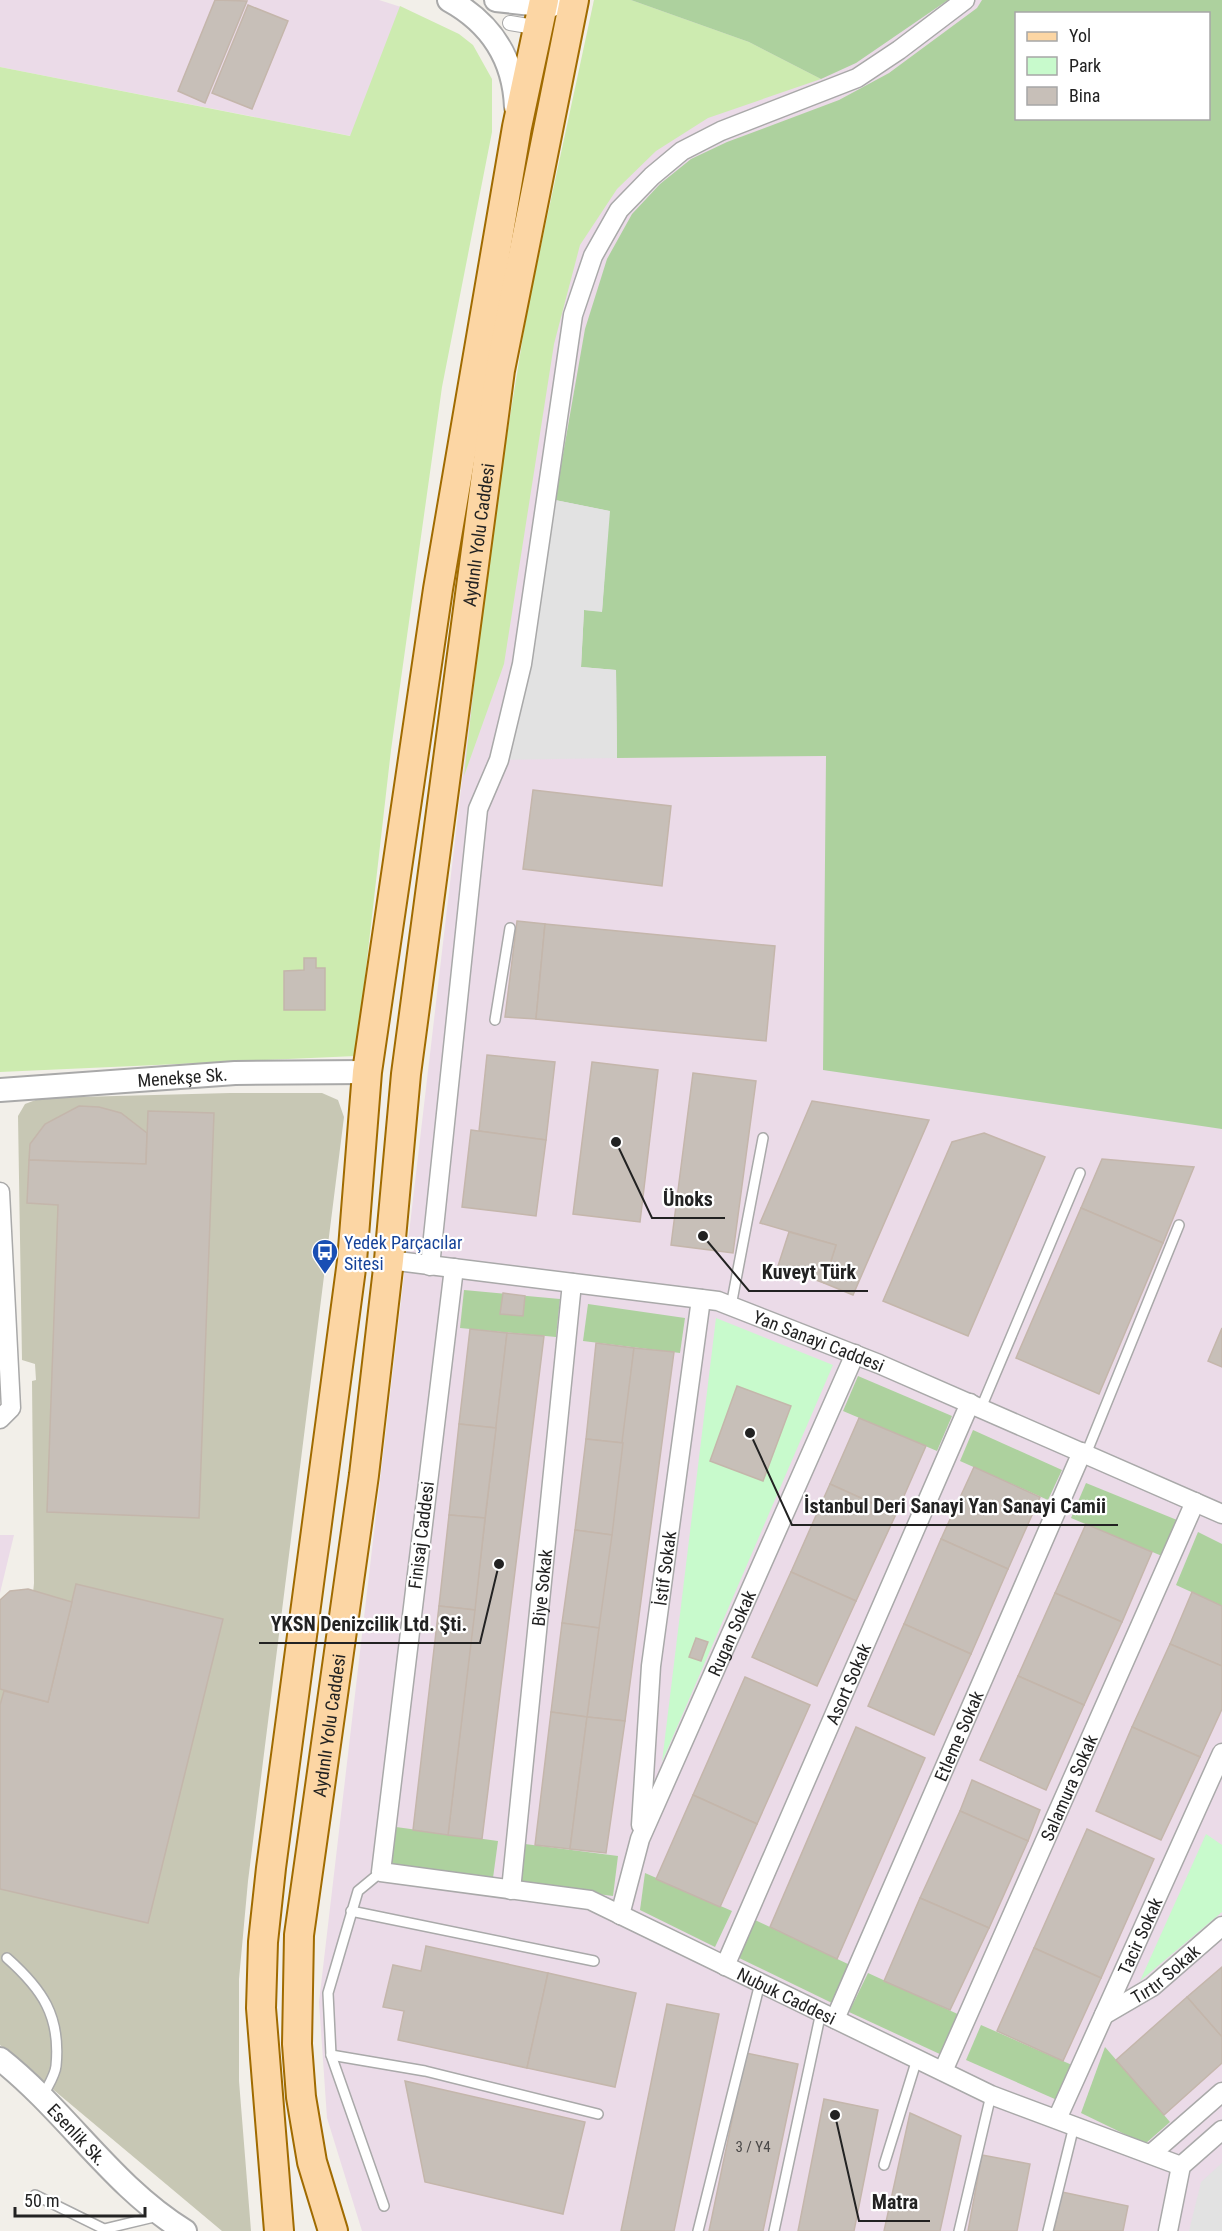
<svg xmlns="http://www.w3.org/2000/svg" width="1222" height="2231" font-family="'Roboto Condensed',sans-serif">
	<style>
		.industrial { fill: #ebdbe8; fill-rule: evenodd }
		.construction { fill: #c7c7b4 }
		.grass { fill: #cdebb0 }
		.forest { fill: #add19e; fill-rule: evenodd }
		.park { fill: #c8facc }
		.parking { fill: #e2e2e2 }
		.building { fill: #c7bfb8; stroke: #c4b6ab; stroke-width: 1.5 }
		.lines { fill: none; stroke-linecap: round; stroke-linejoin: round }
		.service-casing { stroke: #a9a9a9; stroke-width: 12 }
		.pedestrian-casing { stroke: #a9a9a9; stroke-width: 16 }
		.minor-casing { stroke: #a9a9a9; stroke-width: 21 }
		.tertiary-casing { stroke: #a9a9a9; stroke-width: 26 }
		.primary-casing { stroke: #a06b00; stroke-width: 32 }
		.service { stroke: #fff; stroke-width: 9 }
		.pedestrian { stroke: #fff; stroke-width: 14 }
		.minor { stroke: #fff; stroke-width: 18 }
		.tertiary { stroke: #fff; stroke-width: 22 }
		.primary { stroke: #fcd6a4; stroke-width: 28 }
		.labels { text-anchor: middle; dominant-baseline: central; stroke-width: 4.5; stroke-linejoin: round; paint-order: stroke }
		.number-label { font-size: 15px; fill: #4b4948 }
		.street-label { font-size: 18px; fill: #222; stroke: #fff }
		.transit-label { font-size: 18px; fill: #164399; stroke: #fff; text-anchor: start }
		.leader { fill: none; stroke: #222; stroke-width: 2 }
		.callout-dot { fill: #222; stroke: #fff; stroke-width: 2 }
		.callout-label { font-size: 20px; text-anchor: middle; font-weight: bold; fill: #222; stroke: #fff; stroke-width: 4.5; stroke-linejoin: round; paint-order: stroke }
	</style>
	<rect width="100%" height="100%" fill="#f2efe9"/>
	<!-- industrial -->
	<g class="industrial">
		<polygon points="0,0 379,0 401,7 351,136 0,67"/>
		<path d="M594 0H1222V2231H362L327 2118 319 2002 491 533ZM1016 14H1208V118H1016Z"/>
		<polygon points="0,1535 14,1535 0,1593"/>
	</g>
	<!-- construction -->
	<polygon class="construction" points="230,1093 322,1093 338,1100 344,1117 248,1881 239,1979 239,2081 251,2231 222,2231 0,2045 0,1630 29,1635 34,1583 32,1381 36,1380 35,1364 22,1360 18,1116 25,1104 41,1098"/>
	<!-- grass -->
	<g class="grass">
		<polygon points="594,0 631,0 749,42 821,79 708,118 656,151 617,189 580,245 554,344 504,664 464,776 491,533 528,306"/>
		<polygon points="400,6 459,34 473,45 492,79 492,132 442,387 391,750 356,1056 0,1072 0,67 350,136"/>
	</g>
	<!-- forest -->
	<g class="forest">
		<polygon points="631,0 948,0 856,63 821,79 749,42"/>
		<path d="M982 0H1222V1129L823 1070 826 756 617 758 616 670 581 667 584 610 602 611 609 511 555 500 585 329 607 259 632 214 660 184 691 159 727 142 839 100 889 73 977 8ZM1016 14H1208V118H1016Z"/>
		<polygon points="464,1290 560,1299 556,1337 460,1328"/>
		<polygon points="588,1304 685,1318 680,1353 583,1341"/>
		<polygon points="858,1376 952,1416 937,1451 843,1411"/>
		<polygon points="973,1430 1062,1470 1048,1500 960,1461"/>
		<polygon points="1086,1483 1177,1520 1162,1556 1071,1518"/>
		<polygon points="1198,1532 1222,1544 1222,1606 1176,1585"/>
		<polygon points="396,1827 498,1841 493,1878 391,1864"/>
		<polygon points="525,1844 618,1856 613,1896 519,1884"/>
		<polygon points="645,1873 732,1911 715,1947 640,1910"/>
		<polygon points="755,1920 850,1965 832,2003 737,1957"/>
		<polygon points="868,1973 962,2016 944,2056 849,2012"/>
		<polygon points="981,2025 1072,2065 1057,2100 966,2060"/>
		<polygon points="1105,2047 1170,2122 1145,2144 1081,2113"/>
	</g>
	<!-- park -->
	<g class="park">
		<polygon points="716,1318 833,1365 662,1762"/>
		<polygon points="1206,1834 1222,1845 1222,1912 1140,1981"/>
	</g>
	<!-- parking -->
	<g class="parking">
		<polygon points="545,498 610,511 602,612 584,610 581,667 616,670 617,758 499,760"/>
		<polygon points="1222,2163 1222,2231 1189,2231 1201,2182"/>
	</g>
	<!-- building -->
	<g class="building">
		<polygon points="215,0 247,1 205,103 178,91"/>
		<polygon points="248,5 288,21 252,109 212,93"/>
		<polygon points="533,790 671,806 662,886 523,869"/>
		<polygon points="517,921 545,924 536,1019 505,1017"/>
		<polygon points="545,924 775,946 766,1041 536,1019"/>
		<polygon points="304,958 316,958 316,968 325,968 325,1010 284,1010 284,971 304,970"/>
		<polygon points="487,1055 555,1062 546,1140 479,1131"/>
		<polygon points="592,1062 658,1070 640,1222 573,1214"/>
		<polygon points="693,1073 756,1081 733,1253 671,1245"/>
		<polygon points="812,1101 929,1120 853,1295 824,1283 836,1245 760,1223"/>
		<polygon points="79,1106 99,1107 121,1113 147,1133 146,1164 29,1160 30,1144 45,1124"/>
		<polygon points="148,1111 214,1113 199,1518 47,1512 58,1205 27,1203 29,1160 146,1164"/>
		<polygon points="471,1130 546,1140 536,1216 462,1207"/>
		<polygon points="984,1133 1045,1157 968,1336 883,1301 952,1142"/>
		<polygon points="1102,1159 1194,1167 1163,1243 1081,1208"/>
		<polygon points="1081,1208 1163,1243 1099,1394 1016,1358"/>
		<polygon points="789,1232 836,1245 824,1283 778,1266"/>
		<polygon points="503,1293 525,1296 523,1316 500,1314"/>
		<polygon points="1222,1328 1222,1367 1208,1361"/>
		<polygon points="470,1329 507,1333 496,1428 459,1424"/>
		<polygon points="507,1333 544,1336 482,1839 448,1835"/>
		<polygon points="596,1343 634,1348 623,1443 586,1439"/>
		<polygon points="634,1348 674,1352 625,1721 587,1717"/>
		<polygon points="737,1386 791,1406 763,1481 710,1461"/>
		<polygon points="859,1418 926,1446 896,1514 830,1484"/>
		<polygon points="459,1424 496,1428 485,1518 449,1515"/>
		<polygon points="586,1439 623,1443 612,1535 575,1530"/>
		<polygon points="974,1467 1040,1497 1008,1569 941,1539"/>
		<polygon points="830,1484 896,1514 856,1601 791,1572"/>
		<polygon points="449,1515 485,1518 475,1610 439,1606"/>
		<polygon points="1086,1524 1152,1552 1122,1622 1055,1593"/>
		<polygon points="575,1530 612,1535 599,1628 562,1623"/>
		<polygon points="941,1539 1008,1569 971,1654 904,1624"/>
		<polygon points="791,1572 856,1601 817,1686 752,1657"/>
		<polygon points="76,1584 223,1619 148,1923 0,1889 0,1705 4,1691 48,1702"/>
		<polygon points="28,1589 72,1602 48,1702 0,1689 0,1600 10,1591"/>
		<polygon points="1192,1592 1222,1606 1222,1666 1170,1644"/>
		<polygon points="1055,1593 1122,1622 1084,1705 1018,1676"/>
		<polygon points="439,1606 475,1610 448,1835 413,1830"/>
		<polygon points="562,1623 599,1628 587,1717 551,1712"/>
		<polygon points="904,1624 971,1654 934,1735 868,1706"/>
		<polygon points="696,1638 708,1642 701,1661 689,1657"/>
		<polygon points="1170,1644 1222,1666 1222,1709 1200,1757 1132,1727"/>
		<polygon points="1018,1676 1084,1705 1046,1790 980,1760"/>
		<polygon points="745,1677 810,1705 757,1824 693,1795"/>
		<polygon points="551,1712 587,1717 570,1849 535,1845"/>
		<polygon points="587,1717 625,1721 606,1853 570,1849"/>
		<polygon points="856,1727 925,1758 837,1959 770,1927"/>
		<polygon points="1132,1727 1200,1757 1161,1840 1096,1811"/>
		<polygon points="972,1780 1040,1810 1028,1841 960,1811"/>
		<polygon points="693,1795 757,1824 720,1907 656,1879"/>
		<polygon points="960,1811 1028,1841 989,1928 920,1898"/>
		<polygon points="1087,1829 1154,1859 1101,1978 1034,1948"/>
		<polygon points="920,1898 989,1928 950,2010 884,1981"/>
		<polygon points="426,1946 548,1973 527,2068 398,2040 404,2011 383,2007 393,1965 421,1971"/>
		<polygon points="1034,1948 1101,1978 1063,2061 997,2031"/>
		<polygon points="1222,1967 1222,2037 1187,1997"/>
		<polygon points="548,1973 636,1993 615,2087 527,2068"/>
		<polygon points="1187,1997 1222,2037 1222,2063 1164,2115 1116,2060"/>
		<polygon points="667,2004 719,2014 674,2231 621,2231"/>
		<polygon points="746,2053 798,2064 763,2231 709,2231"/>
		<polygon points="405,2081 585,2122 563,2214 425,2182"/>
		<polygon points="824,2099 878,2110 854,2231 798,2231"/>
		<polygon points="910,2113 961,2136 940,2231 884,2231"/>
		<polygon points="982,2155 1030,2164 1017,2231 968,2231"/>
		<polygon points="1062,2192 1128,2206 1123,2231 1054,2231"/>
	</g>
	<g class="lines">
		<!-- service casing -->
		<g class="service-casing">
			<g id="service">
				<polyline points="495,1020 510,928"/>
				<polyline points="731,1306 763,1138"/>
				<polyline points="981,1408 1080,1173"/>
				<polyline points="1086,1454 1179,1225"/>
				<polyline points="381,1872 358,1891 328,1993 331,2055 384,2206"/>
				<polyline points="351,1911 594,1961"/>
				<path d="M7 1958C42 1989 61 2016 56 2066 55 2076 47 2087 43 2096"/>
				<polyline points="331,2055 425,2071 598,2114"/>
				<polyline points="884,2165 917,2059"/>
				<polyline points="35,2195 104,2229 158,2216"/>
				<polyline points="698,2231 760,1983"/>
				<polyline points="774,2231 821,2012"/>
				<polyline points="959,2231 991,2095"/>
				<polyline points="1048,2231 1074,2126"/>
			</g>
		</g>
		<!-- pedestrian casing -->
		<g class="pedestrian-casing">
			<polyline id="pedestrian" points="510,23 540,28"/>
		</g>
		<!-- minor casing -->
		<g class="minor-casing">
			<g id="minor">
				<polyline points="0,1192 11,1408 0,1419"/>
				<path id="s1" d="M389 1260 718 1301 879 1364 1222 1514"/>
				<polyline points="430,1266 478,809 499,760 522,664 573,315 593,256 619,210 652,176 682,151 721,131 857,78 899,50 965,0"/>
				<path id="s2" d="M454 1268 381 1872 590 1900 991 2095 1181 2166"/>
				<path id="s3" d="M641 1825 651 1666 701 1299"/>
				<path id="s4" d="M511 1890 572 1283"/>
				<path id="s5" d="M620 1915 640 1839 855 1354"/>
				<path id="s6" d="M725 1966 970 1403"/>
				<path id="s7" d="M1104 2015 1152 1987 1222 1926"/>
				<path id="s8" d="M835 2019 1082 1452"/>
				<path id="s9" d="M943 2071 1195 1502"/>
				<path id="s10" d="M1057 2119 1222 1753"/>
				<polyline points="1151,2154 1222,2092"/>
				<polyline points="1168,2231 1181,2166 1222,2130"/>
			</g>
		</g>
		<!-- tertiary casing -->
		<g class="tertiary-casing">
			<g id="tertiary">
				<path d="M449 0C491 23 514 59 516 107"/>
				<polyline points="496,0 550,6 563,0"/>
				<path id="s11" d="M0 1090 235 1073 367 1072"/>
				<path id="s12" d="M0 2059C67 2112 112 2186 185 2231"/>
			</g>
		</g>
		<!-- primary casing -->
		<g class="primary-casing">
			<g id="primary">
				<polyline points="279,2231 261,2008 263,1942 271,1868 352,1261 367,1072 438,589 517,127 544,0"/>
				<path id="s13" d="M333 2231 312 2162 301 2097 297 2044 299 1935 364 1475 389 1260 406 1074 500 370 574 0"/>
			</g>
		</g>
		<!-- service -->
		<use href="#service" class="service"/>
		<!-- pedestrian -->
		<use href="#pedestrian" class="pedestrian"/>
		<!-- minor -->
		<use href="#minor" class="minor"/>
		<!-- tertiary -->
		<use href="#tertiary" class="tertiary"/>
		<!-- primary -->
		<use href="#primary" class="primary"/>
	</g>
	<!-- icons -->
	<defs>
		<g id="bus-pin" transform="scale(1.35)"><path d="M0 17L-7.5 6A9.5 9.5 0 1 1 7.5 6Z" fill="#1a4fb4" stroke="#fff"/><path d="M-5-6H5V4H4V6H2V4H-2V6H-4V4H-5ZM-3.5-4V0h7V-4ZM-3.5 1.2v1.5H-2V1.2ZM2 1.2v1.5H3.5V1.2Z" fill="#fff"/></g>
	</defs>
	<g fill-rule="evenodd">
		<use href="#bus-pin" x="325" y="1252"/>
	</g>
	<g class="labels">
		<!-- number labels -->
		<g class="number-label">
			<text x="753" y="2147">3 / Y4</text>
		</g>
		<!-- street labels -->
		<g class="street-label">
			<text stroke="none"><textPath href="#s13" startOffset="1712">Aydınlı Yolu Caddesi</textPath></text>
			<text stroke="none"><textPath href="#s11" startOffset="183">Menekşe Sk.</textPath></text>
			<text stroke="none"><textPath href="#s1" startOffset="440">Yan Sanayi Caddesi</textPath></text>
			<text transform="translate(421 1535) rotate(-83)">Finisaj Caddesi</text>
			<text stroke="none"><textPath href="#s3" startOffset="258">İstif Sokak</textPath></text>
			<text stroke="none"><textPath href="#s4" startOffset="304">Biye Sokak</textPath></text>
			<text stroke="none"><textPath href="#s5" startOffset="304">Rugan Sokak</textPath></text>
			<text stroke="none"><textPath href="#s6" startOffset="308">Asort Sokak</textPath></text>
			<text stroke="none"><textPath href="#s13" startOffset="512">Aydınlı Yolu Caddesi</textPath></text>
			<text stroke="none"><textPath href="#s8" startOffset="309">Etleme Sokak</textPath></text>
			<text stroke="none"><textPath href="#s9" startOffset="310">Salamura Sokak</textPath></text>
			<text stroke="none"><textPath href="#s10" startOffset="201">Tacir Sokak</textPath></text>
			<text stroke="none"><textPath href="#s7" startOffset="74">Tırtır Sokak</textPath></text>
			<text stroke="none"><textPath href="#s2" startOffset="1038">Nubuk Caddesi</textPath></text>
			<text stroke="none"><textPath href="#s12" startOffset="108">Esenlik Sk.</textPath></text>
		</g>
		<!-- transit labels -->
		<g class="transit-label">
			<text x="344" y="1242">Yedek Parçacılar<tspan x="344" dy="21">Sitesi</tspan></text>
		</g>
	</g>
	<!-- callouts -->
	<path class="leader" d="M616 1142L652 1218H725M703 1236L749 1291H868M750 1433L792 1525H1118M499 1564L480 1643H259M835 2115L859 2221H930"/>
	<g class="callout-dot">
		<circle cx="616" cy="1142" r="6"/>
		<circle cx="703" cy="1236" r="6"/>
		<circle cx="750" cy="1433" r="6"/>
		<circle cx="499" cy="1564" r="6"/>
		<circle cx="835" cy="2115" r="6"/>
	</g>
	<g class="callout-label">
		<text x="688" y="1206">Ünoks</text>
		<text x="809" y="1279">Kuveyt Türk</text>
		<text x="955" y="1513">İstanbul Deri Sanayi Yan Sanayi Camii</text>
		<text x="369" y="1631">YKSN Denizcilik Ltd. Şti.</text>
		<text x="895" y="2209">Matra</text>
	</g>
	<!-- legend -->
	<rect x="1015" y="12" width="195" height="108" fill="#ffffff" stroke="#a7a7a7" stroke-width="1.5"/>
	<rect x="1027" y="32" width="30" height="9" fill="#fcd6a4" stroke="#a7a7a7" stroke-width="1.5"/>
	<text x="1069" y="42" font-size="18" fill="#222222">Yol</text>
	<rect x="1027" y="57" width="30" height="18" fill="#c8facc" stroke="#a7a7a7" stroke-width="1.5"/>
	<text x="1069" y="72" font-size="18" fill="#222222">Park</text>
	<rect x="1027" y="87" width="30" height="18" fill="#c7bfb8" stroke="#a7a7a7" stroke-width="1.5"/>
	<text x="1069" y="102" font-size="18" fill="#222222">Bina</text>
	<!-- scale -->
	<path d="M15 2207v9h130v-9" fill="none" stroke="#222222" stroke-width="3"/>
	<text x="24" y="2207" font-size="18" fill="#222222" stroke="#ffffff" stroke-width="4.5" paint-order="stroke">50 m</text>
</svg>
